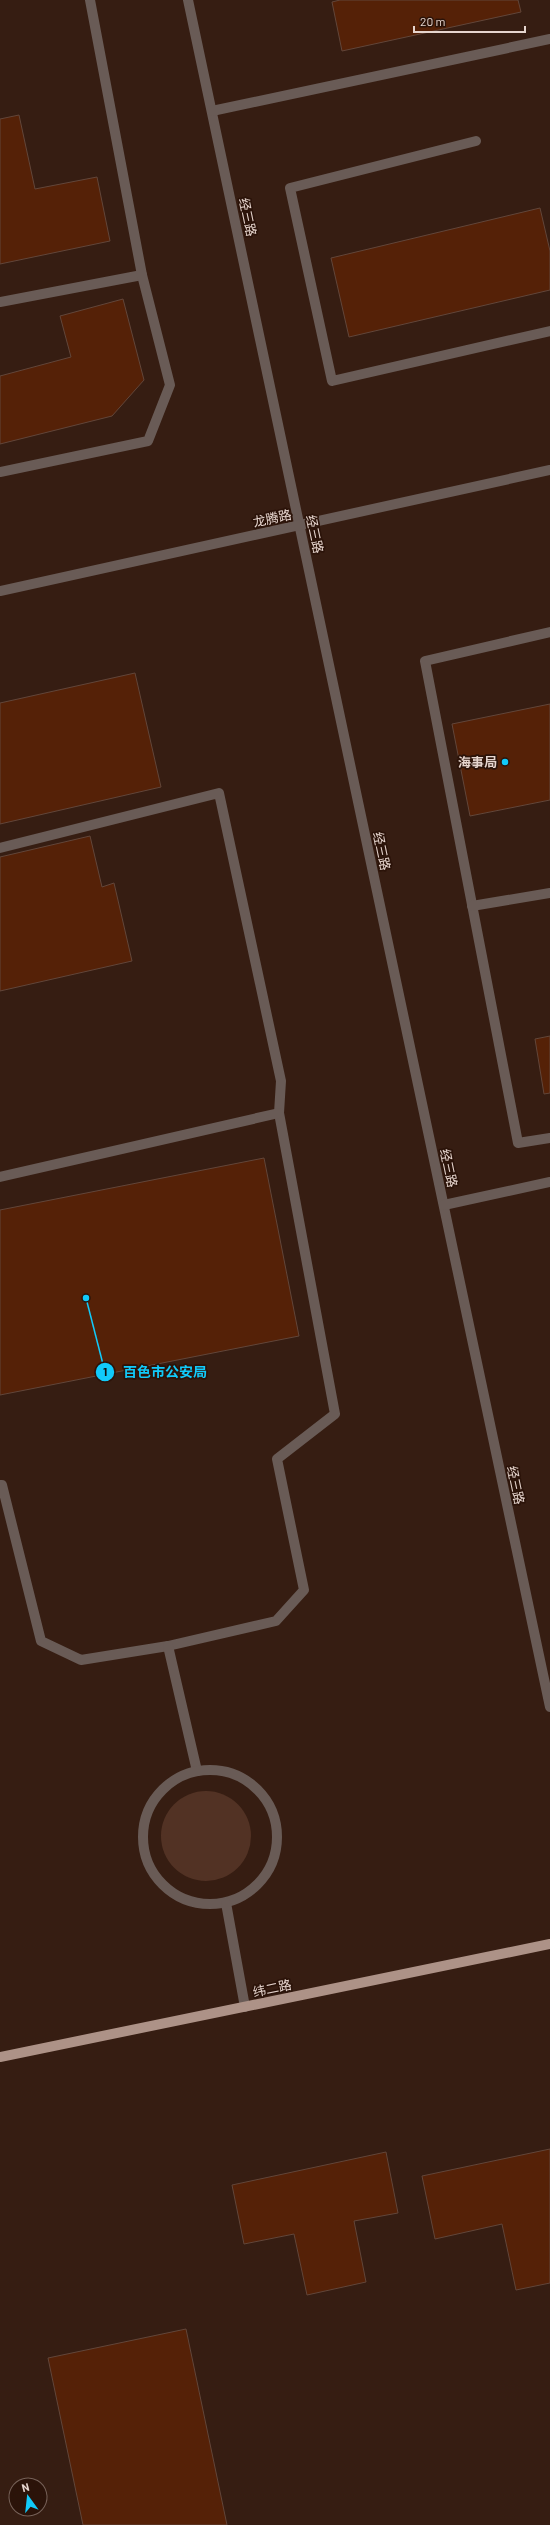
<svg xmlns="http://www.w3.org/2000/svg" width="550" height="2525" font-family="Barlow,'Noto Sans SC',sans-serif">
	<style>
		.green { fill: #523224 }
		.building { fill: #552107; stroke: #62463a }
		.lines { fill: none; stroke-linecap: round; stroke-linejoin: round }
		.minor { stroke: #695b56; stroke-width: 10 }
		.major { stroke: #ad9287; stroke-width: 10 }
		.poi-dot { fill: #11cafa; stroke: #2b1309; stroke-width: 1.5 }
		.labels { text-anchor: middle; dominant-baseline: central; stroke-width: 3.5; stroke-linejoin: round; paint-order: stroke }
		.street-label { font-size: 13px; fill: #e6d5ce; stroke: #2b1309 }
		.poi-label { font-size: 13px; font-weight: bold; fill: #e6d5ce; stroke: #2b1309; text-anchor: end }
		.leader { fill: none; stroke: #11cafa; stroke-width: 1.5 }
		.callout-dot { fill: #11cafa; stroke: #2b1309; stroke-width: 1.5 }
		.mark-label { font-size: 12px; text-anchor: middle; font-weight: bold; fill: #111 }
		.callout-label { font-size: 14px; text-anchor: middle; font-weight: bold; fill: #11cafa; stroke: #2b1309; stroke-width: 3.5; stroke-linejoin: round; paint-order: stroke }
	</style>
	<rect width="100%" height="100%" fill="#361d12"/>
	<!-- green -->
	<circle class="green" cx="206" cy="1836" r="45"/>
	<!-- building -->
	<g class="building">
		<polygon points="340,0 518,0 521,12 342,51 332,2"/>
		<polygon points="19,115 35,189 97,177 110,241 0,264 0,119"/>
		<polygon points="540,208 550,251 550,290 349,337 331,258"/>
		<polygon points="123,299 144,380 112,416 0,444 0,376 71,357 60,316"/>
		<polygon points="135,673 161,787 0,824 0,703"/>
		<polygon points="550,704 550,800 470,816 452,724"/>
		<polygon points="90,836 102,887 114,883 132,961 0,991 0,857"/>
		<polygon points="550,1036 550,1093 544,1094 535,1039"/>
		<polygon points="264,1158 299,1336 0,1395 0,1210"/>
		<polygon points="550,2149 550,2283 516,2290 502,2224 435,2239 422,2176"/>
		<polygon points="386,2152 398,2213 354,2221 366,2282 307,2295 294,2234 244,2244 232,2185"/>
		<polygon points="186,2329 227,2525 83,2525 48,2358"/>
	</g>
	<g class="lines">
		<!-- minor -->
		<g class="minor">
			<polyline points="188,0 550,1707"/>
			<polyline points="212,111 550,39"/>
			<polyline points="476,141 290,188 332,381 550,331"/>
			<polyline points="0,302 142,275"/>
			<polyline points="0,472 148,441 170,385 142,275 90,0"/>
			<polyline points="0,591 550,470"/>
			<polyline points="550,632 425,661 518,1143 550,1138"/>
			<polyline points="0,848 219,793 281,1081 279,1113 335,1414 277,1459 304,1590 276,1621 168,1646 81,1660 41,1641 2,1485 0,1485"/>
			<polyline points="472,906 550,893"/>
			<polyline points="0,1177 279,1113"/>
			<polyline points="444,1205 550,1182"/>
			<polyline points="168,1646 197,1771"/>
			<circle cx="210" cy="1837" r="67"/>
			<polyline points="226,1903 245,2007"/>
		</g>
		<!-- major -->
		<polyline class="major" points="0,2057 550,1944"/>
	</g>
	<!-- markers -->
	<circle class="poi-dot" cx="505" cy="762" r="4"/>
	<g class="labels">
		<!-- street labels -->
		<g class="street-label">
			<text transform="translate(248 217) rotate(78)">经三路</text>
			<text transform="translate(272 518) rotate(-12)">龙腾路</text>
			<text transform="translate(315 534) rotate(78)">经三路</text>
			<text transform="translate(382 851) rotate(78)">经三路</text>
			<text transform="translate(449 1168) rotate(78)">经三路</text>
			<text transform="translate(516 1485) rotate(78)">经三路</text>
			<text transform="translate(272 1988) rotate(-12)">纬二路</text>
		</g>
		<!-- poi labels -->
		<g class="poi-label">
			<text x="497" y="762">海事局</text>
		</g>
	</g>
	<!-- callouts -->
	<path class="leader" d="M86 1298L105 1372"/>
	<g class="callout-dot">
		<circle cx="86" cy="1298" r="4"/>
		<circle cx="105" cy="1372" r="10"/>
	</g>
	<g class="mark-label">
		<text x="105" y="1376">1</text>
	</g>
	<g class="callout-label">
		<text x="165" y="1377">百色市公安局</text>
	</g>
	<!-- north arrow -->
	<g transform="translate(28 2497) rotate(345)"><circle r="19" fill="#2b1309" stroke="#766158"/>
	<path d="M0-3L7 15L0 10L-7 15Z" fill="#11cafa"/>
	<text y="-6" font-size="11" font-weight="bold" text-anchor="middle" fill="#e6d5ce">N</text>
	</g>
	<!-- scale -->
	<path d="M414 26v6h111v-6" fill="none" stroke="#e6d5ce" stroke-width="2"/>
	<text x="420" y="26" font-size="12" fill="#e6d5ce" stroke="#2b1309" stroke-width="3" paint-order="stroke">20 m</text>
</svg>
